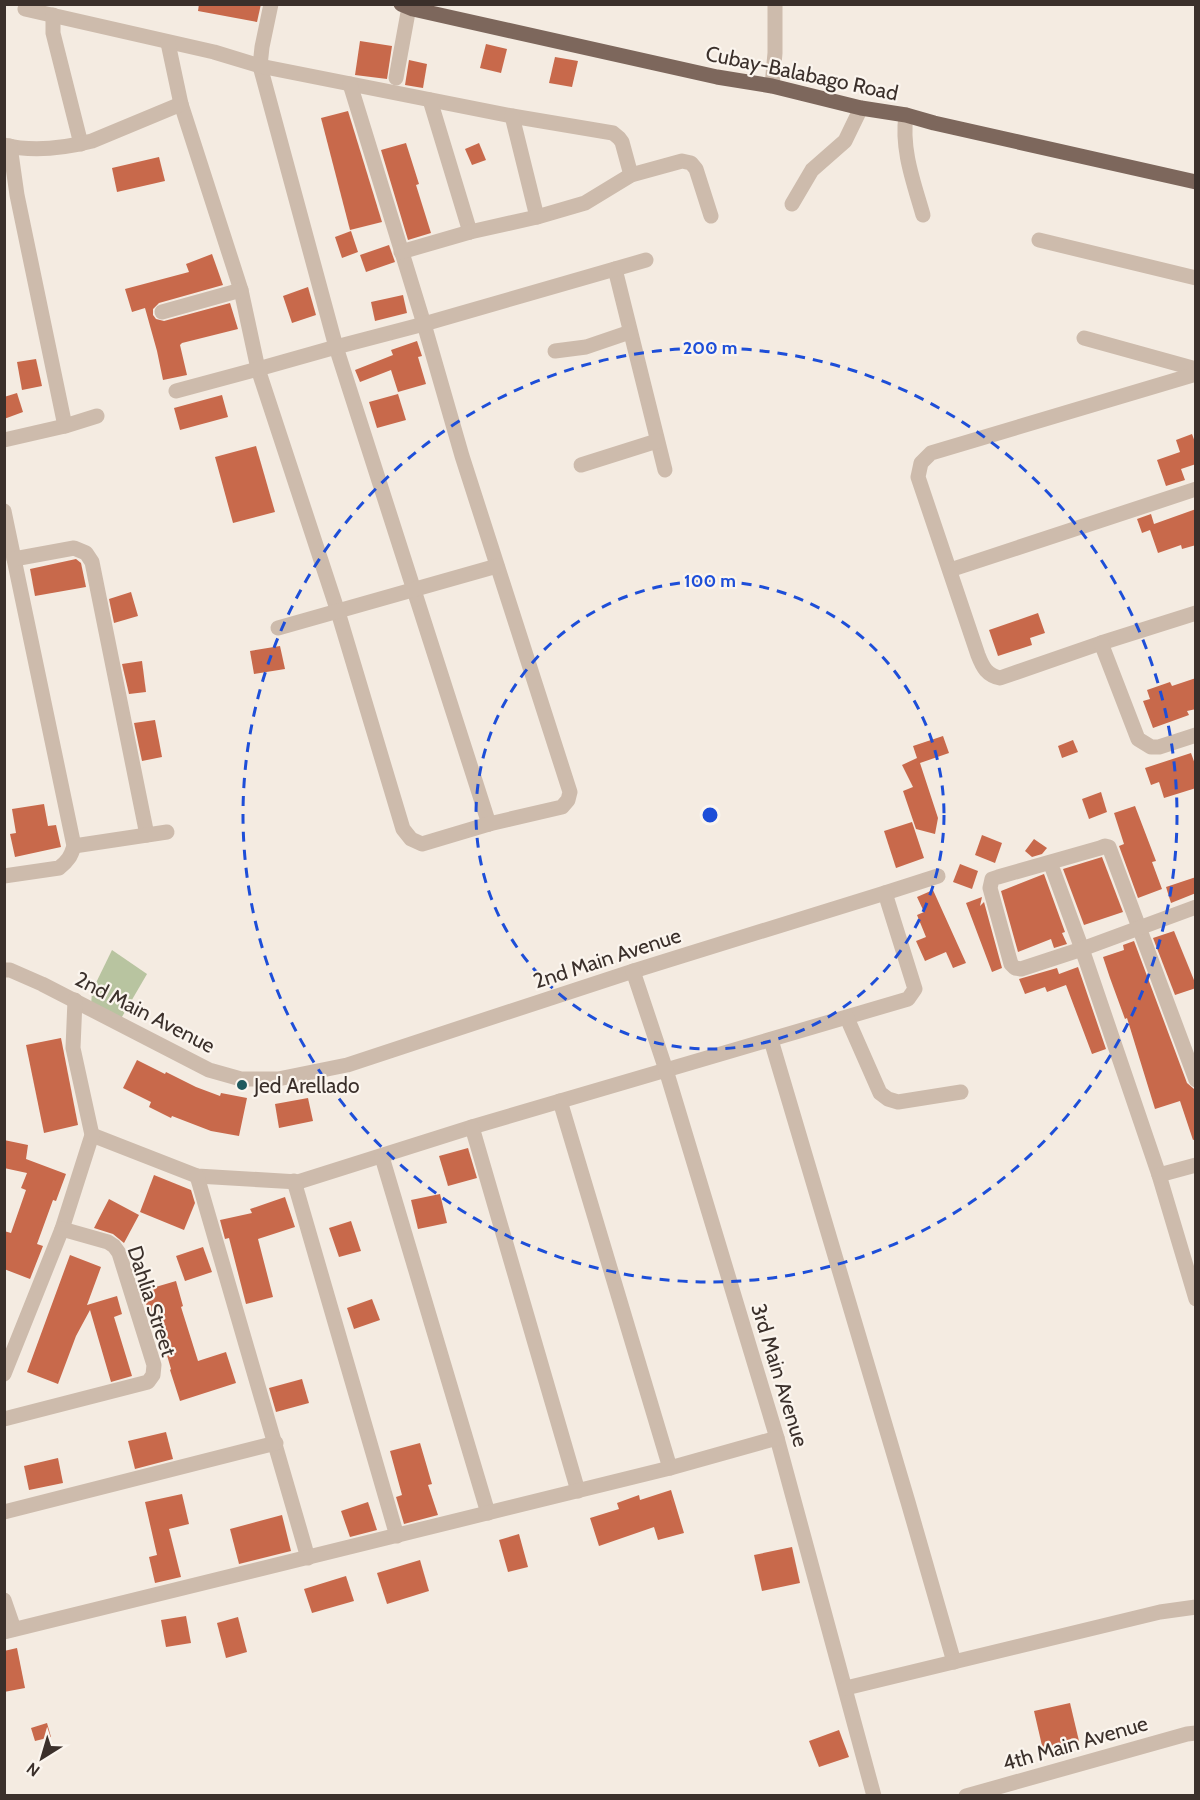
<svg xmlns="http://www.w3.org/2000/svg" width="1200" height="1800" font-family="Cabin,sans-serif">
	<style>
		.green { fill: #b8c4a0 }
		.building { fill: #c8694b }
		.lines { fill: none; stroke-linecap: round; stroke-linejoin: round }
		.minor { stroke: #cdbbac; stroke-width: 15 }
		.major { stroke: #7d675c; stroke-width: 15 }
		.ring { fill: none; stroke: #1d4ed8; stroke-width: 3; stroke-dasharray: 10 8 }
		.poi-dot { fill: #1f5a5e; stroke: #fbf5ee; stroke-width: 2 }
		.labels { text-anchor: middle; dominant-baseline: central; stroke-width: 4.5; stroke-linejoin: round; paint-order: stroke }
		.street-label { font-size: 21px; fill: #3b302b; stroke: #fbf5ee }
		.poi-label { font-size: 21px; fill: #3b302b; stroke: #fbf5ee; text-anchor: start }
		.centre { fill: #1d4ed8; stroke: #fbf5ee; stroke-width: 3 }
		.ring-label { font-size: 18px; text-anchor: middle; font-weight: bold; fill: #1d4ed8; stroke: #fbf5ee; stroke-width: 4.5; stroke-linejoin: round; paint-order: stroke }
	</style>
	<rect width="100%" height="100%" fill="#f4ebe1"/>
	<!-- green -->
	<polygon class="green" points="112,950 147,974 119,1022 91,1006 92,991"/>
	<!-- building -->
	<g class="building">
		<polygon points="199,4 261,4 257,22 198,11"/>
		<polygon points="360,41 392,46 387,79 355,75"/>
		<polygon points="486,44 507,49 501,73 480,68"/>
		<polygon points="555,57 578,61 572,87 549,83"/>
		<polygon points="409,60 427,64 423,88 405,85"/>
		<polygon points="348,111 382,222 350,230 321,118"/>
		<polygon points="406,143 419,184 416,185 431,233 408,240 381,150"/>
		<polygon points="479,143 486,160 472,165 465,149"/>
		<polygon points="159,157 165,181 117,192 112,168"/>
		<polygon points="351,231 358,252 342,258 335,237"/>
		<polygon points="389,245 395,262 366,272 360,255"/>
		<polygon points="212,254 223,285 159,303 153,309 153,315 156,319 164,321 230,303 238,329 182,343 180,345 187,375 163,380 157,351 145,308 132,312 125,289 189,272 186,264"/>
		<polygon points="308,287 316,315 292,323 283,296"/>
		<polygon points="403,295 407,313 375,321 371,302"/>
		<polygon points="417,341 422,356 418,357 426,384 398,392 391,370 360,382 355,370 393,355 391,350"/>
		<polygon points="36,359 42,386 22,390 17,362"/>
		<polygon points="17,393 23,412 4,419 4,397"/>
		<polygon points="398,394 406,420 377,428 369,402"/>
		<polygon points="222,395 228,417 180,430 174,408"/>
		<polygon points="1192,434 1196,445 1196,464 1181,469 1185,480 1166,486 1157,460 1180,452 1176,440"/>
		<polygon points="256,446 275,512 233,523 215,457"/>
		<polygon points="1196,509 1196,545 1182,549 1181,545 1158,553 1150,530 1142,533 1137,519 1151,514 1154,524"/>
		<polygon points="76,559 81,563 86,587 35,596 30,569"/>
		<polygon points="131,592 138,616 114,623 109,599"/>
		<polygon points="1038,613 1045,633 1030,638 1032,645 998,656 989,630"/>
		<polygon points="280,646 285,669 254,674 250,651"/>
		<polygon points="142,661 146,692 129,694 122,664"/>
		<polygon points="1196,678 1196,709 1187,711 1189,715 1153,728 1143,701 1150,699 1147,690 1170,682 1172,686"/>
		<polygon points="155,720 162,757 142,761 134,723"/>
		<polygon points="943,736 949,753 920,763 938,818 935,834 916,829 903,791 913,787 902,765 917,758 913,746"/>
		<polygon points="1073,740 1078,752 1062,758 1058,746"/>
		<polygon points="1191,753 1196,767 1196,788 1164,798 1159,782 1151,785 1145,768"/>
		<polygon points="1101,792 1107,812 1089,819 1082,799"/>
		<polygon points="44,804 48,826 56,825 61,847 15,857 10,834 16,833 12,809"/>
		<polygon points="1135,806 1156,861 1152,862 1162,889 1138,898 1119,846 1124,844 1114,813"/>
		<polygon points="912,822 924,858 896,868 884,831"/>
		<polygon points="982,835 1002,843 995,863 975,855"/>
		<polygon points="1034,839 1047,848 1042,854 1032,857 1025,851"/>
		<polygon points="1102,857 1123,912 1084,925 1063,869"/>
		<polygon points="960,864 978,871 972,889 953,882"/>
		<polygon points="1044,874 1065,932 1062,933 1067,944 1054,948 1051,939 1018,952 1001,891"/>
		<polygon points="1196,877 1196,893 1171,903 1166,887"/>
		<polygon points="933,890 966,963 953,968 946,952 925,961 916,941 926,937 917,915 924,912 917,897"/>
		<polygon points="982,897 980,906 984,902 1002,968 992,972 966,903"/>
		<polygon points="1174,931 1196,985 1196,988 1175,995 1153,938"/>
		<polygon points="1134,941 1187,1083 1194,1089 1196,1094 1196,1139 1193,1140 1180,1101 1155,1109 1127,1018 1125,1019 1110,978 1103,957 1124,950 1123,945"/>
		<polygon points="1078,967 1106,1049 1092,1054 1066,985 1047,992 1045,987 1025,994 1019,979 1057,968 1059,974"/>
		<polygon points="61,1038 78,1125 44,1133 26,1045"/>
		<polygon points="137,1060 165,1074 166,1072 196,1087 220,1096 221,1093 247,1098 239,1136 211,1131 172,1116 171,1118 149,1107 151,1102 123,1088"/>
		<polygon points="308,1098 313,1121 279,1128 275,1104"/>
		<polygon points="4,1140 28,1145 26,1159 66,1174 56,1201 53,1200 37,1244 43,1246 30,1279 4,1269 4,1231 11,1233 26,1190 21,1188 27,1173 4,1168"/>
		<polygon points="468,1148 477,1178 448,1186 439,1156"/>
		<polygon points="154,1175 191,1190 195,1203 184,1230 140,1212"/>
		<polygon points="440,1194 447,1223 418,1229 411,1200"/>
		<polygon points="285,1197 295,1227 258,1239 273,1297 246,1304 229,1238 225,1239 220,1220 252,1213 250,1209"/>
		<polygon points="109,1199 139,1215 124,1243 113,1234 94,1228"/>
		<polygon points="351,1221 361,1251 339,1257 329,1228"/>
		<polygon points="203,1247 212,1272 185,1281 176,1256"/>
		<polygon points="70,1255 101,1267 87,1305 117,1296 122,1314 114,1317 132,1376 111,1382 90,1310 76,1336 58,1384 27,1372"/>
		<polygon points="176,1281 183,1306 181,1307 198,1361 226,1352 236,1383 180,1401 170,1370 171,1369 155,1314 150,1316 142,1291"/>
		<polygon points="372,1299 380,1320 354,1329 347,1308"/>
		<polygon points="302,1379 309,1403 276,1412 269,1388"/>
		<polygon points="166,1432 173,1459 135,1469 128,1441"/>
		<polygon points="420,1443 432,1484 428,1485 438,1515 404,1524 396,1497 402,1495 390,1451"/>
		<polygon points="58,1458 63,1483 29,1490 24,1466"/>
		<polygon points="671,1490 684,1533 658,1540 654,1527 599,1546 590,1518 619,1509 617,1503 639,1495 640,1500"/>
		<polygon points="182,1494 189,1524 169,1529 181,1577 155,1583 149,1557 157,1555 145,1502"/>
		<polygon points="368,1502 377,1530 350,1537 341,1511"/>
		<polygon points="282,1515 291,1551 239,1564 230,1529"/>
		<polygon points="519,1534 528,1567 508,1572 499,1540"/>
		<polygon points="792,1547 800,1583 762,1591 754,1555"/>
		<polygon points="420,1560 429,1591 387,1604 377,1573"/>
		<polygon points="346,1576 354,1601 312,1613 304,1589"/>
		<polygon points="186,1616 191,1643 166,1647 161,1620"/>
		<polygon points="238,1617 247,1652 226,1658 217,1623"/>
		<polygon points="17,1648 25,1688 4,1692 4,1651"/>
		<polygon points="1070,1703 1079,1741 1043,1750 1034,1711"/>
		<polygon points="47,1723 51,1737 35,1741 31,1728"/>
		<polygon points="839,1730 849,1757 819,1767 809,1741"/>
	</g>
	<g class="lines">
		<!-- minor -->
		<g class="minor">
			<polyline points="271,4 262,47 260,66 336,347 489,824"/>
			<polyline points="25,9 214,52 260,66 512,116 613,133 619,138 622,142 631,175"/>
			<polyline points="53,15 53,33 81,144"/>
			<polyline points="168,43 181,104 241,290 258,369 338,612 403,829 411,839 422,844 489,824 562,807 568,800 570,792 462,456 424,324 350,84"/>
			<polyline points="396,78 409,7"/>
			<polyline points="772,86 775,53 775,4"/>
			<polyline points="430,100 470,232"/>
			<path d="M906 115C901 150 914 183 923 215"/>
			<polyline points="512,116 537,217"/>
			<path d="M4 145C32 152 65 148 92 141L181 104"/>
			<polyline points="10,146 17,195 65,426"/>
			<polyline points="792,204 812,170 845,141 861,108"/>
			<polyline points="1039,240 1196,278"/>
			<polyline points="401,252 470,232 537,217 585,203 631,175 682,161 691,163 696,169 711,216"/>
			<polyline points="615,269 665,470"/>
			<polyline points="162,312 241,290"/>
			<polyline points="1084,338 1196,369"/>
			<polyline points="555,351 586,347 630,332"/>
			<path d="M1196 374 931 453 921 463 918 477 978 655C983 668 987 675 1000 678L1101 643 1196 613"/>
			<polyline points="176,391 258,369 336,347 424,324 646,260"/>
			<polyline points="4,440 65,426 97,416"/>
			<polyline points="581,465 657,441"/>
			<path d="M4 511 74 846C71 856 68 861 59 868L4 876"/>
			<polyline points="14,559 74,548 86,553 92,562 147,835"/>
			<polyline points="950,570 1196,489"/>
			<polyline points="278,628 497,566"/>
			<polyline points="1101,643 1138,739 1151,747 1159,747 1196,735"/>
			<polyline points="74,846 167,832"/>
			<polyline points="1050,862 1082,949 1021,969 1015,968 1011,964 990,888 992,879 998,877 1100,848 1105,846 1109,847 1196,1080"/>
			<polyline points="885,893 938,876"/>
			<polyline points="1196,907 1082,949 1159,1175 1196,1299"/>
			<polyline points="4,970 10,970 42,984 209,1070 241,1079 278,1079 347,1065 633,971 885,893 915,989 908,999 472,1127 298,1182 197,1176 92,1135"/>
			<polyline points="633,971 666,1070 777,1438 874,1796"/>
			<polyline points="847,1018 880,1093 888,1099 898,1102 961,1092"/>
			<polyline points="771,1040 908,1502 954,1662"/>
			<polyline points="560,1101 670,1468"/>
			<polyline points="472,1127 578,1491"/>
			<polyline points="382,1157 488,1513"/>
			<polyline points="1159,1175 1196,1165"/>
			<polyline points="197,1176 308,1558"/>
			<polyline points="294,1181 397,1536"/>
			<polyline points="4,1374 62,1229 92,1135 73,1048 75,1000"/>
			<polyline points="4,1419 148,1382 153,1375 154,1365 119,1253 114,1246 108,1242 62,1229"/>
			<polyline points="4,1512 276,1443"/>
			<polyline points="4,1600 14,1629"/>
			<polyline points="4,1632 670,1468 777,1438"/>
			<polyline points="846,1688 1160,1612 1196,1607"/>
			<polyline points="966,1796 1187,1734 1196,1733"/>
		</g>
		<!-- major -->
		<polyline class="major" points="401,4 413,9 717,77 772,86 861,108 906,115 934,123 1196,182"/>
	</g>
	<!-- distance rings -->
	<g class="ring">
		<circle cx="710" cy="815" r="234"/>
		<circle cx="710" cy="815" r="467"/>
	</g>
	<!-- markers -->
	<circle class="poi-dot" cx="242" cy="1085" r="6"/>
	<g class="labels">
		<!-- street labels -->
		<g class="street-label">
			<text transform="translate(802 73) rotate(12)">Cubay-Balabago Road</text>
			<text transform="translate(607 958) rotate(-18)">2nd Main Avenue</text>
			<text transform="translate(145 1012) rotate(27)">2nd Main Avenue</text>
			<text transform="translate(152 1301) rotate(72)">Dahlia Street</text>
			<text transform="translate(780 1375) rotate(73)">3rd Main Avenue</text>
			<text transform="translate(1075 1743) rotate(-16)">4th Main Avenue</text>
		</g>
		<!-- poi labels -->
		<g class="poi-label">
			<text x="254" y="1085">Jed Arellado</text>
		</g>
	</g>
	<circle cx="710" cy="815" r="9" class="centre"/>
	<g class="ring-label">
		<text x="710" y="354">200 m</text>
		<text x="710" y="587">100 m</text>
	</g>
	<!-- border -->
	<rect width="1200" height="1800" fill="none" stroke="#3b302b" stroke-width="12"/>
	<!-- north arrow -->
	<g transform="translate(42 1758) rotate(217)" stroke="#fbf5ee" stroke-width="4.5" paint-order="stroke">
	<path d="M0-4.5L10 22L0 15L-10 22Z" fill="#3b302b"/>
	<text y="-9" font-size="16" font-weight="bold" text-anchor="middle" fill="#3b302b">N</text>
	</g>
</svg>
